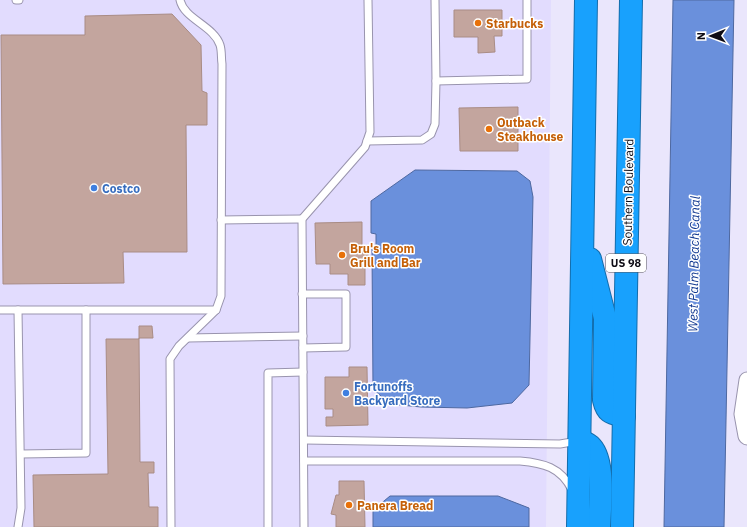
<svg xmlns="http://www.w3.org/2000/svg" width="747" height="527" font-family="'IBM Plex Sans',sans-serif">
	<style>
		.built { fill: #e2dcfe }
		.water { fill: #6a90dc; stroke: #4e68a0 }
		.building { fill: #c3a59e; stroke: #a98c85 }
		.lines { fill: none; stroke-linecap: round; stroke-linejoin: round }
		.lane-casing { stroke: #9994ae; stroke-width: 9 }
		.street-casing { stroke: #9994ae; stroke-width: 17 }
		.highway-casing { stroke: #146dac; stroke-width: 24 }
		.lane { stroke: #fff; stroke-width: 7 }
		.street { stroke: #fff; stroke-width: 15 }
		.highway { stroke: #18a1fd; stroke-width: 22 }
		.food-dot { fill: #e8710a; stroke: #fff; stroke-width: 1.5 }
		.shop-dot { fill: #3f7fe0; stroke: #fff; stroke-width: 1.5 }
		.labels { text-anchor: middle; dominant-baseline: central; stroke-width: 3; stroke-linejoin: round; paint-order: stroke }
		.shield { fill: #fff; stroke: #56555b; stroke-width: 1 }
		.shield-label { font-size: 11px; font-weight: bold; fill: #0e0c15 }
		.food-label { font-size: 12px; font-weight: bold; fill: #c56008; stroke: #fff; text-anchor: start }
		.shop-label { font-size: 12px; font-weight: bold; fill: #366cbe; stroke: #fff; text-anchor: start }
		.street-label { font-size: 12px; fill: #0e0c15; stroke: #fff }
		.water-label { font-size: 13px; font-style: italic; fill: #133a92; stroke: #fff }
	</style>
	<rect width="100%" height="100%" fill="#eae6fc"/>
	<!-- built -->
	<polygon class="built" points="0,0 551,0 546,527 0,527"/>
	<!-- water -->
	<g class="water">
		<polygon points="673,0 734,0 724,527 664,527"/>
		<polygon points="415,170 517,171 530,181 533,197 529,385 512,403 467,408 421,407 390,404 373,389 372,249 376,248 376,234 371,233 371,201"/>
		<polygon points="390,496 498,496 529,508 529,527 373,527 373,505 374,503 378,506"/>
	</g>
	<!-- building -->
	<g class="building">
		<polygon points="454,10 502,10 502,36 494,36 495,52 478,53 478,37 454,37"/>
		<polygon points="172,14 201,45 202,91 207,93 207,125 186,125 187,252 123,252 124,283 3,284 1,35 85,35 85,16"/>
		<polygon points="518,107 518,151 460,151 459,108"/>
		<polygon points="362,222 362,246 368,246 368,264 365,264 365,285 348,285 348,274 330,274 330,264 316,264 315,223"/>
		<polygon points="139,326 152,326 153,338 139,338 140,462 154,462 154,473 148,473 149,507 158,507 158,527 34,527 33,475 108,474 106,339 139,339"/>
		<polygon points="349,367 367,367 368,425 326,426 326,417 333,417 333,409 325,409 325,377 349,377"/>
		<polygon points="339,481 364,481 365,527 336,527 336,515 331,514 336,495 339,495"/>
	</g>
	<g class="lines">
		<!-- lane casing -->
		<g class="lane-casing">
			<g id="lane">
				<polyline points="16,0 19,0"/>
				<polyline points="436,81 527,79 527,0"/>
				<polyline points="367,141 422,140 431,134 435,124 436,81 435,0"/>
				<polyline points="221,220 302,219"/>
				<polyline points="302,294 346,294 346,347 303,348"/>
				<polyline points="0,310 216,310"/>
				<polyline points="188,338 303,336"/>
				<polyline points="304,440 560,444 578,441"/>
				<polyline points="21,454 86,453 86,310"/>
				<path d="M304 461H520C543 463 561 467 572 490"/>
				<polyline points="18,527 21,508 18,310"/>
				<path d="M171 527 170 359 179 346 216 310 221 296 222 64C221 58 222 51 220 45 214 26 184 19 180 0"/>
				<polyline points="268,527 268,373 303,372"/>
				<polyline points="304,527 302,219 365,147 370,132 368,0"/>
			</g>
		</g>
		<!-- street casing -->
		<g class="street-casing">
			<polyline id="street" points="747,380 742,414 746,436 747,437"/>
		</g>
		<!-- highway casing -->
		<g class="highway-casing">
			<g id="highway">
				<path d="M590 259 605 318 604 400C607 413 611 413 624 416"/>
				<path d="M580 441C583 442 589 444 591 447 605 462 600 506 599 527"/>
				<polyline points="578,527 586,0"/>
				<polyline points="622,527 631,0"/>
			</g>
		</g>
		<!-- lane -->
		<use href="#lane" class="lane"/>
		<!-- street -->
		<use href="#street" class="street"/>
		<!-- highway -->
		<use href="#highway" class="highway"/>
	</g>
	<!-- markers -->
	<g class="food-dot">
		<circle cx="478" cy="23" r="4"/>
		<circle cx="489" cy="129" r="4"/>
		<circle cx="342" cy="255" r="4"/>
		<circle cx="349" cy="505" r="4"/>
	</g>
	<g class="shop-dot">
		<circle cx="94" cy="188" r="4"/>
		<circle cx="346" cy="393" r="4"/>
	</g>
	<g class="labels">
		<!-- shield labels -->
		<rect class="shield" x="606" y="254" width="40" height="18" rx="3"/>
		<g class="shield-label">
			<text x="626" y="263">US 98</text>
		</g>
		<!-- food labels -->
		<g class="food-label">
			<text x="486" y="23">Starbucks</text>
			<text x="497" y="122">Outback<tspan x="497" dy="14">Steakhouse</tspan></text>
			<text x="350" y="248">Bru's Room<tspan x="350" dy="14">Grill and Bar</tspan></text>
			<text x="357" y="505">Panera Bread</text>
		</g>
		<!-- shop labels -->
		<g class="shop-label">
			<text x="102" y="188">Costco</text>
			<text x="354" y="386">Fortunoffs<tspan x="354" dy="14">Backyard Store</tspan></text>
		</g>
		<!-- street labels -->
		<g class="street-label">
			<text transform="translate(628 192) rotate(-89)">Southern Boulevard</text>
		</g>
		<!-- water labels -->
		<g class="water-label">
			<text transform="translate(694 264) rotate(-89)">West Palm Beach Canal</text>
		</g>
	</g>
	<!-- north arrow -->
	<g transform="translate(711 36) rotate(269)" stroke="#ffffff" stroke-width="3" paint-order="stroke">
	<path d="M0-3L7 15L0 10L-7 15Z" fill="#0e0c15"/>
	<text y="-6" font-size="11" font-weight="bold" text-anchor="middle" fill="#0e0c15">N</text>
	</g>
</svg>
